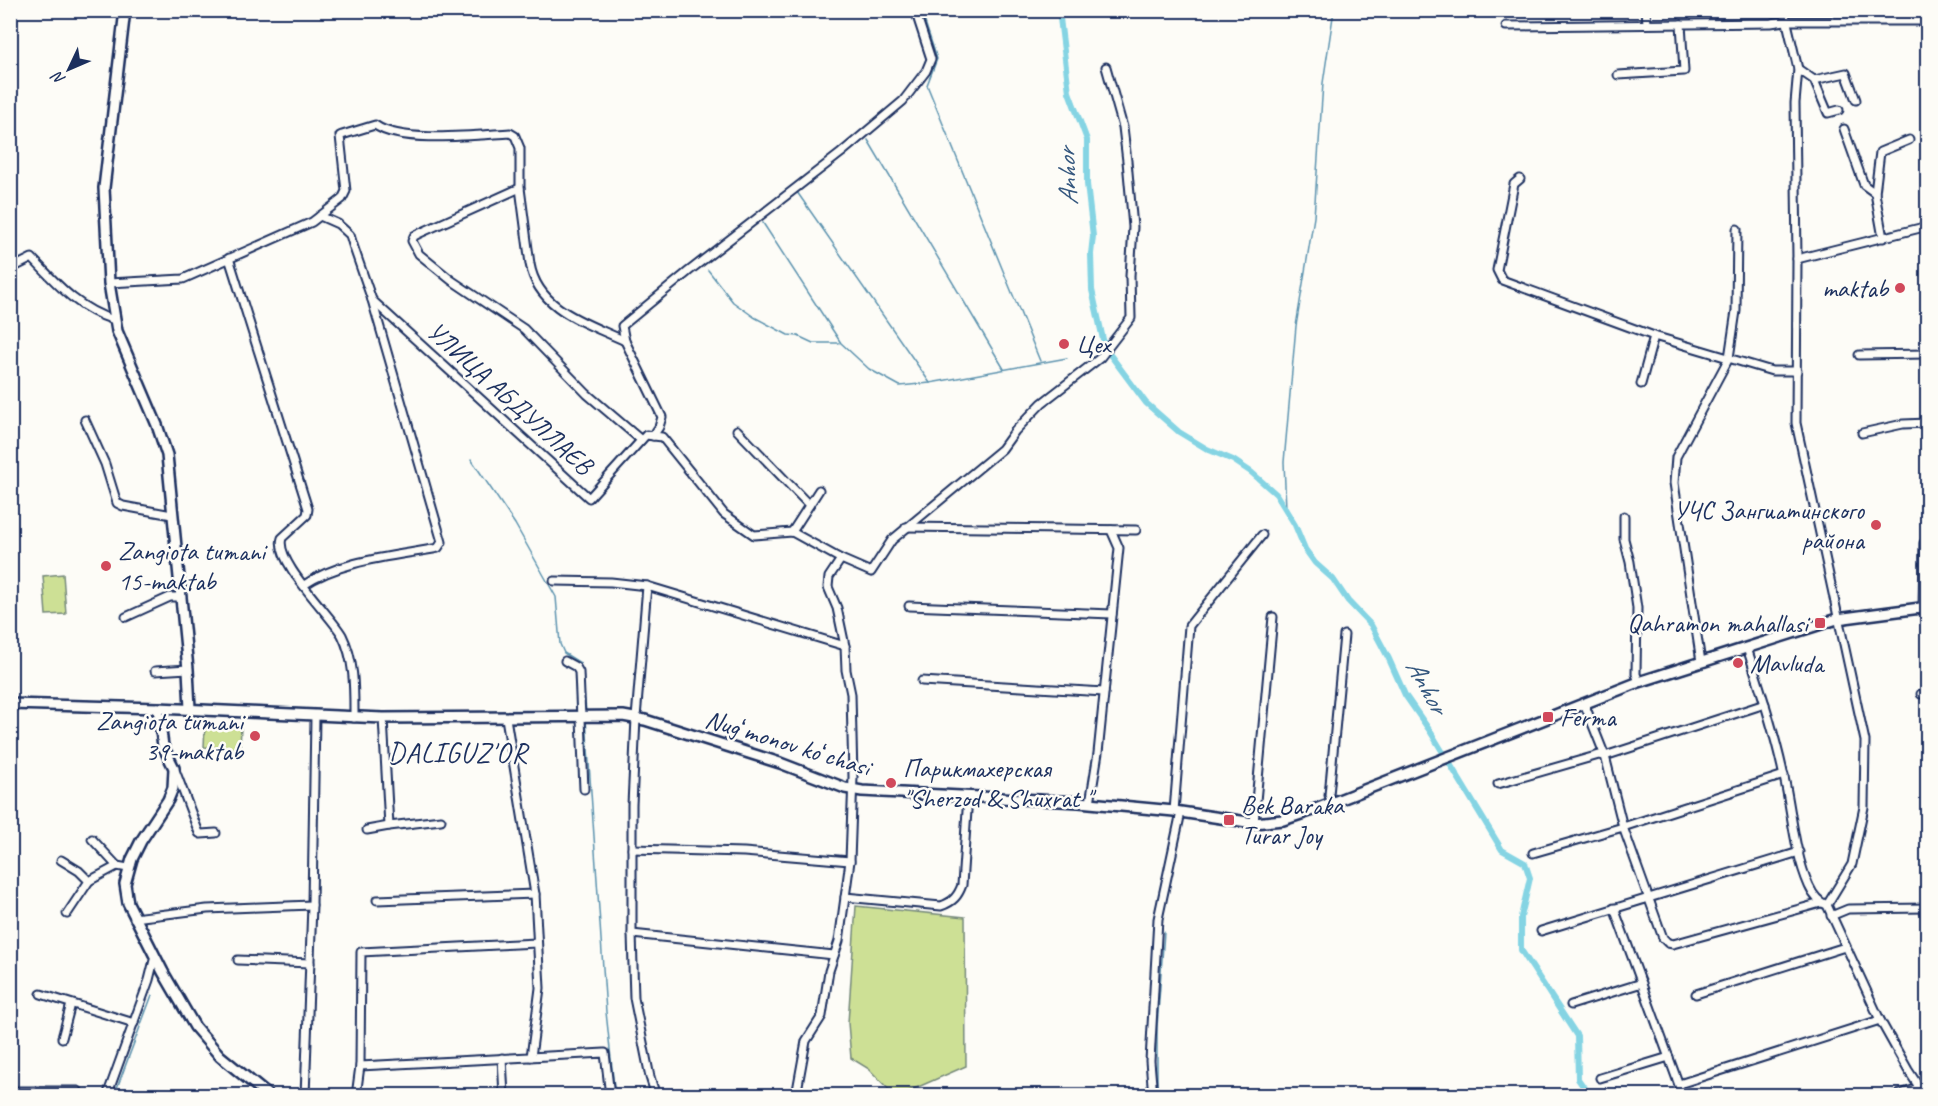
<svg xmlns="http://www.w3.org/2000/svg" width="1938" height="1106" font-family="Caveat,sans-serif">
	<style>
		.green { fill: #cde095; stroke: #74887a; stroke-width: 1.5 }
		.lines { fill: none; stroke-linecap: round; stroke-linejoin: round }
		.stream { stroke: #5b92ae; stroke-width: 1.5 }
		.canal { stroke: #85d4e3; stroke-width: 6 }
		.street-casing { stroke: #1b2f5e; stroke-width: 11 }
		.secondary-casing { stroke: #1b2f5e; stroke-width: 14 }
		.street { stroke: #fdfcf7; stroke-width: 7 }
		.secondary { stroke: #fdfcf7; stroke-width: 9 }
		.poi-dot { fill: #d1495b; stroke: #fdfcf7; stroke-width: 2 }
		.labels { text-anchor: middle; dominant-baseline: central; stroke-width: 5; stroke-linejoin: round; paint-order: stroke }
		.poi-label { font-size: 26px; fill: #1b2f5e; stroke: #fdfcf7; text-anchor: start }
		.street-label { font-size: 26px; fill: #1b2f5e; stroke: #fdfcf7 }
		.water-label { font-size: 27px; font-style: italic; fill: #36587f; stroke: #fdfcf7 }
		.quarter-label { font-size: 28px; letter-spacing: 1.5px; fill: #1b2f5e; stroke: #fdfcf7 }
	</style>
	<rect width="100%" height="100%" fill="#fdfcf7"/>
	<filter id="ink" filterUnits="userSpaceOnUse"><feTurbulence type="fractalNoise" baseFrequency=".0167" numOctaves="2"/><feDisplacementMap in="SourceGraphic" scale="12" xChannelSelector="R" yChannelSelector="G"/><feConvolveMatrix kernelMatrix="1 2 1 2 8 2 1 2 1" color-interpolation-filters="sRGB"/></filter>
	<g filter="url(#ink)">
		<!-- green -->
		<g class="green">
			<polygon points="63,574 66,614 46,615 43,576"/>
			<polygon points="205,725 241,727 240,749 204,747"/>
			<polygon points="856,906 965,917 966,1066 900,1095 894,1095 869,1069 851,1058 848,1023"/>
		</g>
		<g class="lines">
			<!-- stream -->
			<g class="stream">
				<polyline points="921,10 937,59 927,85 1040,361"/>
				<polyline points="868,140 1004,369"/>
				<polyline points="797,192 930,383"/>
				<polyline points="763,223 841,343 869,369 900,386 930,383 1067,358"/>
				<polyline points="708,270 733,302 754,317 788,335 798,336 813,343 839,343"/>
				<polyline points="1101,344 1103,342"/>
				<polyline points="471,459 515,524 556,597 560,644 564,653 580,663 581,670"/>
				<polyline points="1286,509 1284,462 1296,326 1314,217 1323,83 1334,10"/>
				<polyline points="583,683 586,711"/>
				<polyline points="586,719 606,1012 615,1096"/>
				<polyline points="114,1096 152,995"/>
				<polyline points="1157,1096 1157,1027 1164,932"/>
			</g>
			<!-- canal -->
			<g class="canal">
				<polyline points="1059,10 1069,92 1087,140 1087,184 1093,236 1091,254 1092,290 1104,344"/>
				<polyline points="1111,356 1146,403 1179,432 1207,449 1233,460 1251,472 1276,494 1295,525 1305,549 1315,563 1333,579 1348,601 1371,625 1389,659 1405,695 1430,731 1502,850 1525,863 1530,878 1521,917 1521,950 1577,1036 1578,1079 1590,1096"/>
			</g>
			<!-- street casing -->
			<g class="street-casing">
				<g id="street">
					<polyline points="1646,10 1647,23"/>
					<polyline points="1784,10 1798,69 1795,103 1797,259 1796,423 1865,741 1864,807 1857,840 1852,864 1827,905"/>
					<polyline points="1506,26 1771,23 1785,21 1928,21"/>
					<polyline points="1927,63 1928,63"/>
					<polyline points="1798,69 1814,80 1828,113 1839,110"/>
					<polyline points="1618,75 1684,71 1681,24"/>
					<polyline points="1814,80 1846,73 1856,100"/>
					<polyline points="1844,129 1864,185 1875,193"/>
					<polyline points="1520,179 1514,184 1497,270 1502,280 1654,336 1772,371 1797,371"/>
					<polyline points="520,188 418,234 414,236 412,241 419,254 451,280 524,329 587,394 641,440"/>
					<polyline points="1883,238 1875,193 1880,152 1909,140"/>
					<path d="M229 258 308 509 307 515 282 538C274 561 330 614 342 635 355 661 354 690 354 718"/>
					<polyline points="1797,259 1928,226"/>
					<path d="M10 269 32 258C57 284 78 309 114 320"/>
					<path d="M109 283 183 279 312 222 342 199 346 191 340 136 342 135 375 125C401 144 477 135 510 133L515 136 520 148V188L530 264C538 310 587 323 625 341"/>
					<polyline points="372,300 589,498 646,435 662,437 724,514 754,535 792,532 841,559 871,572 892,540 1002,449 1015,431 1042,403 1100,358 1131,318 1130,276 1133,227 1127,161 1123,127 1106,67"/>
					<polyline points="1859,355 1928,354"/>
					<polyline points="1641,384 1654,336"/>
					<polyline points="85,420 105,464 117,503 123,506 172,515"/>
					<polyline points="737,430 809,505"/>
					<polyline points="1862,433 1903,424 1928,423"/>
					<polyline points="653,436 659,427 662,417 625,341 622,326 689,271 841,153 903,101 926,71 931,59 915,10"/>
					<polyline points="1624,516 1624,539 1630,562 1637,608 1636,674 1639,682"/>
					<polyline points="906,527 1136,530"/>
					<polyline points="792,532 819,490"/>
					<polyline points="554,581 611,582 647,586 845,646"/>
					<path d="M304 585C340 560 396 556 438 548L442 542 372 300 353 245 350 235 338 224 320 216"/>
					<polyline points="647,586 636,718 632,805 632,934 634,998 650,1077 656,1096"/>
					<polyline points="909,606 1112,614"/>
					<polyline points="1923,607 1924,543"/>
					<polyline points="126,617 170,597 181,597"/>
					<path d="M1747 648C1761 690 1775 733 1784 777 1792 812 1794 852 1809 886 1813 895 1818 902 1827 905L1880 1020 1908 1070 1925 1096"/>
					<polyline points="565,661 576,667 579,672 584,789"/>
					<polyline points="1701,662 1674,483 1676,457 1729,358 1736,311 1737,229"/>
					<polyline points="155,671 188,669"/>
					<polyline points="922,681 1104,692"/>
					<polyline points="1921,694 1928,693"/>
					<polyline points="1584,703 1605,756 1623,827 1663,938 1668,943 1673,944 1821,903"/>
					<polyline points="383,718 389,826 441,820"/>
					<polyline points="506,718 535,894 540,988 531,1057"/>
					<polyline points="175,770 199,833 201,834 216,833"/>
					<polyline points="1498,784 1599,755 1605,756 1765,704"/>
					<polyline points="1090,803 1098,753 1119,548 1111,530"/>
					<polyline points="1332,803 1329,795 1344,635"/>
					<polyline points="1174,811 1189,626 1262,535"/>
					<polyline points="1254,823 1273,617"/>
					<polyline points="367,830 389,826"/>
					<polyline points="92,839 117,866"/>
					<polyline points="632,849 744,852 850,861"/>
					<polyline points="1533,853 1623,827 1784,775"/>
					<polyline points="61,860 79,871 89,881"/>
					<path d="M845 897 941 906C953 902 958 896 962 885L968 796"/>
					<polyline points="377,900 535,894"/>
					<polyline points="1614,908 1683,1096"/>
					<polyline points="67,914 89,881 117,866 128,868"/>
					<polyline points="1831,916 1848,909 1928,908"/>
					<polyline points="134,918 207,909 312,905"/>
					<polyline points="1541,931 1799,852"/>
					<polyline points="632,934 834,955"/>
					<polyline points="238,960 310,963"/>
					<polyline points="41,994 134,1023"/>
					<polyline points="1696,994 1845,947"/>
					<polyline points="1571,1005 1642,983"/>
					<polyline points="62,1038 71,1004"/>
					<polyline points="502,1058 504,1096"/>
					<polyline points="360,1066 605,1053 610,1096"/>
					<polyline points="1600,1078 1669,1057"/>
					<polyline points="1679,1084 1880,1020"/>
					<polyline points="10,1091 78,1091"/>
					<polyline points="107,1096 149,980 155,956"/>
					<polyline points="305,1096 312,905 315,716"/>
					<polyline points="356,1096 360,1066 361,952 537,943"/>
					<polyline points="796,1096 806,1041 822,1016 829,971 839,941 850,861 853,777 851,694 846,670 845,646 837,608 828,587 829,577 841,559"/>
					<polyline points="1153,1096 1150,1061 1158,919 1181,812"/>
					<polyline points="1894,1096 1919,1088"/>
				</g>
			</g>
			<!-- secondary casing -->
			<g class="secondary-casing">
				<g id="secondary">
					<polyline points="125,10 104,188 109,283 117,331 157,425 167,455 188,669 190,709"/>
					<polyline points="10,704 158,708 383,718 623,716 645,720 780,763 845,788 862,791 1079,802 1174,811 1254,823 1283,820 1316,809 1639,682 1837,619 1928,607"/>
					<polyline points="158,708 163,746 174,768 173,788 168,800 141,841 132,859 125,884 128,903 163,972 195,1027 220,1056 269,1096"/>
				</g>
			</g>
			<!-- street -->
			<use href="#street" class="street"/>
			<!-- secondary -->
			<use href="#secondary" class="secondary"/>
		</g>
	</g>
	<!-- markers -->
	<g class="poi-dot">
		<circle cx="1900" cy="288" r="6"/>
		<circle cx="1064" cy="344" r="6"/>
		<circle cx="1876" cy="525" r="6"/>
		<circle cx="106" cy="566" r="6"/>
		<rect x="1814" y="617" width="12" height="12" rx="3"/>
		<circle cx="1738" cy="663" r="6"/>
		<rect x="1542" y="711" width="12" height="12" rx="3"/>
		<circle cx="255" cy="736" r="6"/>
		<circle cx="891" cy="783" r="6"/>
		<rect x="1223" y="814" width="12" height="12" rx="3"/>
	</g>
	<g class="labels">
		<!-- poi labels -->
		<g class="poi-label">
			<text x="1888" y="288" text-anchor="end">maktab</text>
			<text x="1076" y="344">Цех</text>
			<text x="1864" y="510" text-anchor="end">УЧС Зангиатинского<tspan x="1864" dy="30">района</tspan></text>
			<text x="118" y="551">Zangiota tumani<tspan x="118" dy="30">15-maktab</tspan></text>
			<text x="1808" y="623" text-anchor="end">Qahramon mahallasi</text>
			<text x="1750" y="663">Mavluda</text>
			<text x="1560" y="717">Ferma</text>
			<text x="243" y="721" text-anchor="end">Zangiota tumani<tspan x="243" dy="30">39-maktab</tspan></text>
			<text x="903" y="768">Парикмахерская<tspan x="903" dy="30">"Sherzod &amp; Shuxrat "</tspan></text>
			<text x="1241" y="805">Bek Baraka<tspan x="1241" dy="30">Turar Joy</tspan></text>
		</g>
		<!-- street labels -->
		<g class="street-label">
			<text transform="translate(510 398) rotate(42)">УЛИЦА АБДУЛЛАЕВ</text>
			<text transform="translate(788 743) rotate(17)">Nugʻmonov koʻchasi</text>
		</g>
		<!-- water labels -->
		<g class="water-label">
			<text transform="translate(1067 177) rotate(-93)">Anhor</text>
			<text transform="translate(1427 686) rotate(61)">Anhor</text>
		</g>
		<!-- quarter labels -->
		<g class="quarter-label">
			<text x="458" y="752">DALIGUZ'OR</text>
		</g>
	</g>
	<!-- margin -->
	<rect width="1938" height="1106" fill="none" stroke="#fdfcf7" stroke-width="36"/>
	<rect x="18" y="18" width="1902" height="1070" fill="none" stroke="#1b2f5e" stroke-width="2" filter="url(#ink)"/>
	<!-- north arrow -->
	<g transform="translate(69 69) rotate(226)" stroke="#fdfcf7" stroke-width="4.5" paint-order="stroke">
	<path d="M0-4.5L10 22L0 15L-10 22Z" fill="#1b2f5e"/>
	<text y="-9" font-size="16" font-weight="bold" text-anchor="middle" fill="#1b2f5e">N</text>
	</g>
</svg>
